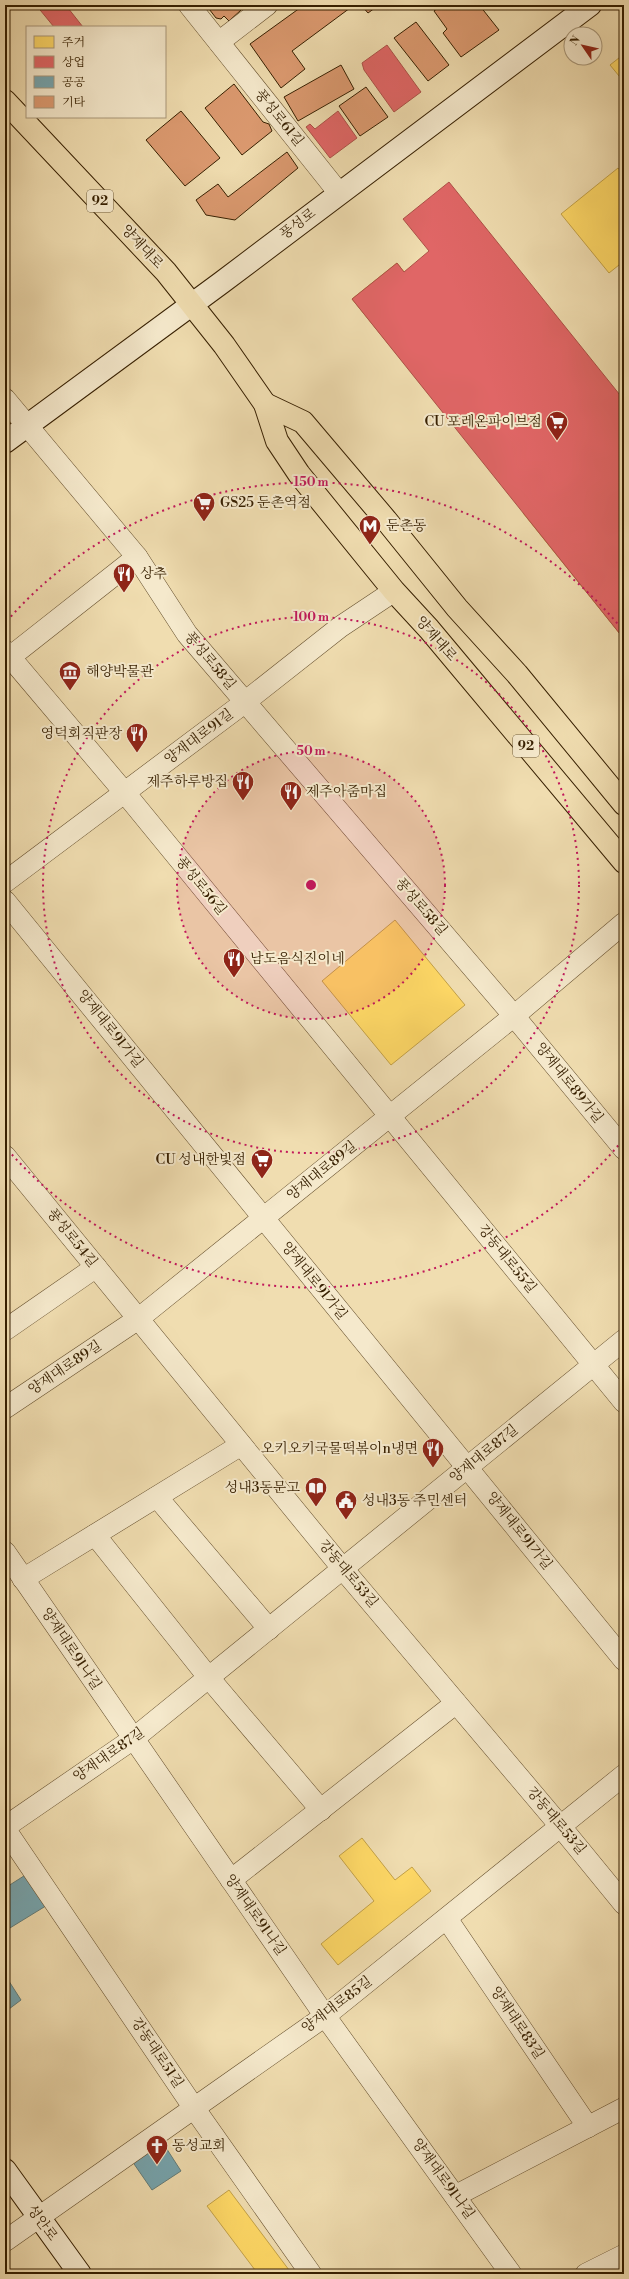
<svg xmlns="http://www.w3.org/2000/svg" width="629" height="2279" font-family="'Libre Bodoni','Noto Serif KR',serif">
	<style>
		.homes { fill: #ffd966; stroke: #c3a147 }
		.shops { fill: #e06666; stroke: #ad5147 }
		.public { fill: #76a5af; stroke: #637d7a }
		.building { fill: #dc9a70; stroke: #361f00 }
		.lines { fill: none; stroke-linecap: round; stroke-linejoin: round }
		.street-casing { stroke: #644e2c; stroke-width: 22 }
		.secondary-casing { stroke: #361f00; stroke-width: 24 }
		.primary-casing { stroke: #361f00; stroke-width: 24 }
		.street { stroke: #f5e9cc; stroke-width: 21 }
		.secondary { stroke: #f5e9cc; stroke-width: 22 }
		.primary { stroke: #f0ddb0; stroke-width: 22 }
		.ring { fill: none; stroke: #c2185b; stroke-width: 2; stroke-dasharray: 2 4 }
		.labels { text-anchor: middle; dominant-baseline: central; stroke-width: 4; stroke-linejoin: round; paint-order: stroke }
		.shield { fill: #f5e9cc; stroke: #6f5c3d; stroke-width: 1 }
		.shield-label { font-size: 13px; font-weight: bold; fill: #361f00 }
		.street-label { font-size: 14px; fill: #361f00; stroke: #f5e9cc }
		.poi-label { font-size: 14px; fill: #361f00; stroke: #f5e9cc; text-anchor: start }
		.centre { fill: #c2185b; stroke: #f5e9cc; stroke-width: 2 }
		.ring-label { font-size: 12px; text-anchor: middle; font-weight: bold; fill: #c2185b; stroke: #f5e9cc; stroke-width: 4; stroke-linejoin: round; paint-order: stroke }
	</style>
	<rect width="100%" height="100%" fill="#f0ddb0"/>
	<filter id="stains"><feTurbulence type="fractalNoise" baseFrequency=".005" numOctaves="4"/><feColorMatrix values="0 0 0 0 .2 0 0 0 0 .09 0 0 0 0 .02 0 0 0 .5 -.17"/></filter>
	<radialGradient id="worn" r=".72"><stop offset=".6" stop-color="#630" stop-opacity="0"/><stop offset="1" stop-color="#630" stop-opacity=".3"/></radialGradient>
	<!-- homes -->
	<g class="homes">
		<polygon points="624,54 624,82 610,65"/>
		<polygon points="618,168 624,175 624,261 609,273 561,214"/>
		<polygon points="397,263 507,401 463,436 352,299"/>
		<polygon points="571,475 624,541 624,639 523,513"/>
		<polygon points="395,920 465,1005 391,1065 322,981"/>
		<polygon points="362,1838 395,1880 412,1867 431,1891 338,1965 321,1944 374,1901 339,1856"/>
		<polygon points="229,2190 292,2274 258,2274 207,2206"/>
	</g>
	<!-- shops -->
	<g class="shops">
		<polygon points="36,5 71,5 68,8 83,27 54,27"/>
		<polygon points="387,45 421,92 394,112 364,70 362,63"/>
		<polygon points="338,111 357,138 330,158 306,127 310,124 315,129"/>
		<polygon points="449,182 624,400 624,639 352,299 397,263 404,272 429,251 403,219"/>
	</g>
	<!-- public -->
	<g class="public">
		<polygon points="27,1874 49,1904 5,1931 5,1888"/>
		<polygon points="5,1975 21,2000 5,2012"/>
		<polygon points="161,2140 181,2171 152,2190 132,2161"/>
	</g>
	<!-- building -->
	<g class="building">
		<polygon points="206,5 237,5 241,10 229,21 224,16 221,19 216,18"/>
		<polygon points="304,5 348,5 350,8 292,51 305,69 281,88 250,44"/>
		<polygon points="361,5 379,5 368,13"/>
		<polygon points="442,5 472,5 476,9 480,6 499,30 461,57 443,33 447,29 434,11"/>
		<polygon points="416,22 449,65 428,81 394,38"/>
		<polygon points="341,65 354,89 298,121 284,97"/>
		<polygon points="234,84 263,122 269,124 272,131 242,155 205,108"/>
		<polygon points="366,87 388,117 360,136 339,106"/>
		<polygon points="181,111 220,158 185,186 146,140"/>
		<polygon points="287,152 298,168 235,220 206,215 196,200 218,184 228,197"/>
	</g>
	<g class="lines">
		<!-- street casing -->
		<g class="street-casing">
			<g id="street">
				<polyline points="189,5 339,193"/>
				<polyline points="219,42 267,5"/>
				<polyline points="5,399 137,557 187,634 514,1016 624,1149"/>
				<polyline points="5,651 125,793 624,1402"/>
				<polyline points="5,661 137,557"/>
				<polyline points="5,882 236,709 340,627 394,591"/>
				<polyline points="5,901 624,1660"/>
				<polyline points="5,1156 343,1569 561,1827 624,1904"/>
				<polyline points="5,1330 96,1267"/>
				<polyline points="5,1408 138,1319 514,1016 624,923"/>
				<polyline points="157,1497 269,1629"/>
				<polyline points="95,1535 209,1678 321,1810"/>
				<polyline points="5,1552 325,2016 511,2274"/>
				<polyline points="23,1579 241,1445"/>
				<polyline points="5,1827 133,1739 624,1340"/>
				<polyline points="5,1829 194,2108 311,2274"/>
				<polyline points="231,1880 456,1703"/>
				<polyline points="447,1919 588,2127"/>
				<polyline points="455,2196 624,2108"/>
				<polyline points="5,2241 325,2016 624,1775"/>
				<polyline points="586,2274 624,2255"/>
			</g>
		</g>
		<!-- secondary casing -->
		<g class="secondary-casing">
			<g id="secondary">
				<polyline points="5,442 221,283 590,5"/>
				<polyline points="5,2170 80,2274"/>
			</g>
		</g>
		<!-- primary casing -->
		<g class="primary-casing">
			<g id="primary">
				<polyline points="5,101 166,272 224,345 265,404 277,441 299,474 394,591 429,629 624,862"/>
				<polyline points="265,404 303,422 386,520 457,608 517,674 624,804"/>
			</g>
		</g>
		<!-- street -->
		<use href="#street" class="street"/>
		<!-- secondary -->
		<use href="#secondary" class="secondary"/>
		<!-- primary -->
		<use href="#primary" class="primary"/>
	</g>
	<!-- distance rings -->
	<circle cx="311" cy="885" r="134" fill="#c2185b" fill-opacity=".12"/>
	<g class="ring">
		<circle cx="311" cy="885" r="134"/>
		<circle cx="311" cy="885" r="268"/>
		<path d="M622 1141A403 403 0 0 1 7 1149M7 621A403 403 0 0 1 622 629"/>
	</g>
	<!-- icons -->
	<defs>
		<g id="supermarket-pin" transform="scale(1.15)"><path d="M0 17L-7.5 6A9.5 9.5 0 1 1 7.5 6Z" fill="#8f2418" stroke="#f5e9cc"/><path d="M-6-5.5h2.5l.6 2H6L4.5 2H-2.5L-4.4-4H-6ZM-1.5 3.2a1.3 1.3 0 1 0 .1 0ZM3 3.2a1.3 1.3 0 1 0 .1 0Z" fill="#fff"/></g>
		<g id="metro-pin" transform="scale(1.15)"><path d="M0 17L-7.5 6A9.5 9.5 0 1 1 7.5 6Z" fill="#8f2418" stroke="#f5e9cc"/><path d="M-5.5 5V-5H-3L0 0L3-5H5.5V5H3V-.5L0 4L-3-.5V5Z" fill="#fff"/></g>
		<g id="restaurant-pin" transform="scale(1.15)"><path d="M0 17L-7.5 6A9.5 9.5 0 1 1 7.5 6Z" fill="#8f2418" stroke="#f5e9cc"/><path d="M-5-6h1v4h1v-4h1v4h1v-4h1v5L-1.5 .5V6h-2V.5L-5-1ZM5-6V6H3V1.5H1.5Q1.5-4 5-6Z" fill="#fff"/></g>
		<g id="museum-pin" transform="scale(1.15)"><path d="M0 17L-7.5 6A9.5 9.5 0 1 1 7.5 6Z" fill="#8f2418" stroke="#f5e9cc"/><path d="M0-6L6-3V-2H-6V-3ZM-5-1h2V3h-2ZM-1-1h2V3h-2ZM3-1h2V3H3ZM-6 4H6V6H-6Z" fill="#fff"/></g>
		<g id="library-pin" transform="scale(1.15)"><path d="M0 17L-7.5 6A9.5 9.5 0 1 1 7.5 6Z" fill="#8f2418" stroke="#f5e9cc"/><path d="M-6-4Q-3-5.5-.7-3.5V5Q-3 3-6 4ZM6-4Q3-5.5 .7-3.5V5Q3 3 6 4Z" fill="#fff"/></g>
		<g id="civic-pin" transform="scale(1.15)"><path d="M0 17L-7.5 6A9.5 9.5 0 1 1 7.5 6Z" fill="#8f2418" stroke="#f5e9cc"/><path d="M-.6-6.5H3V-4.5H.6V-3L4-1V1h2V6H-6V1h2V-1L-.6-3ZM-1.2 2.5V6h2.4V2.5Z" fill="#fff"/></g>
		<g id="church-pin" transform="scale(1.15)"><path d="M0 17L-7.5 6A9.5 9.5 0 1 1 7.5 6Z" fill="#8f2418" stroke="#f5e9cc"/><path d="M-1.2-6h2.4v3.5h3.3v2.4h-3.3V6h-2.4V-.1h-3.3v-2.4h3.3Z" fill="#fff"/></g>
	</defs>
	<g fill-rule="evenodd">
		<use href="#supermarket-pin" x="557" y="422"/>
		<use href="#supermarket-pin" x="204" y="503"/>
		<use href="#metro-pin" x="370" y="526"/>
		<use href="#restaurant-pin" x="124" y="574"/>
		<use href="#museum-pin" x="70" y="672"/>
		<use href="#restaurant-pin" x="137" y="734"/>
		<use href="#restaurant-pin" x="243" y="782"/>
		<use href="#restaurant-pin" x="291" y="792"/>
		<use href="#restaurant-pin" x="234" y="959"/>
		<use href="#supermarket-pin" x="262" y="1160"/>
		<use href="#restaurant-pin" x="433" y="1449"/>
		<use href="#library-pin" x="316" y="1488"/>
		<use href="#civic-pin" x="346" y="1501"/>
		<use href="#church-pin" x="157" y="2146"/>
	</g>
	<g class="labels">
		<!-- shield labels -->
		<g class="shield">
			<rect x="87" y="190" width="26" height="22" rx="3"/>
			<rect x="513" y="735" width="26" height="22" rx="3"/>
		</g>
		<g class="shield-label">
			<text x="100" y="201">92</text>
			<text x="526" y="746">92</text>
		</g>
		<!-- street labels -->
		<g class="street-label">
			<text transform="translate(279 118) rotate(51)">풍성로61길</text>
			<text transform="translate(298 224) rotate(-37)">풍성로</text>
			<text transform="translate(142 247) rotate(47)">양재대로</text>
			<text transform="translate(436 639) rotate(49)">양재대로</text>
			<text transform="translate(210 661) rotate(50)">풍성로58길</text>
			<text transform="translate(199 737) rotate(-37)">양재대로91길</text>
			<text transform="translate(201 886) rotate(51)">풍성로56길</text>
			<text transform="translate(421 907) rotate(49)">풍성로58길</text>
			<text transform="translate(110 1029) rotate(51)">양재대로91가길</text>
			<text transform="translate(569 1083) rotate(51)">양재대로89가길</text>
			<text transform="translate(322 1171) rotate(-39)">양재대로89길</text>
			<text transform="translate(72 1238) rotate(51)">풍성로54길</text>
			<text transform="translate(507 1259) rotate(51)">강동대로55길</text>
			<text transform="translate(314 1281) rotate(51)">양재대로91가길</text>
			<text transform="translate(65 1368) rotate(-34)">양재대로89길</text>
			<text transform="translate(484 1454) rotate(-39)">양재대로87길</text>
			<text transform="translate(519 1531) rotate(51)">양재대로91가길</text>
			<text transform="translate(348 1574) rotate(50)">강동대로53길</text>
			<text transform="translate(71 1649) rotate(56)">양재대로91나길</text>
			<text transform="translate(109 1755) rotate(-35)">양재대로87길</text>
			<text transform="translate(556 1821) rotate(50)">강동대로53길</text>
			<text transform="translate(255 1915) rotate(55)">양재대로91나길</text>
			<text transform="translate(337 2005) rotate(-37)">양재대로85길</text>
			<text transform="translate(517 2023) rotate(56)">양재대로83길</text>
			<text transform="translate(157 2053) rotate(56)">강동대로51길</text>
			<text transform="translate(443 2179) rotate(54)">양재대로91나길</text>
			<text transform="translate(42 2223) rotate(54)">성안로</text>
		</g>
		<!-- poi labels -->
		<g class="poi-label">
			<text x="542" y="422" text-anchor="end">CU 포레온파이브점</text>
			<text x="220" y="503">GS25 둔촌역점</text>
			<text x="386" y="526">둔촌동</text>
			<text x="140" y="574">상추</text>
			<text x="86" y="672">해양박물관</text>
			<text x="122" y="734" text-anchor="end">영덕회직판장</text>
			<text x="228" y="782" text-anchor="end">제주하루방집</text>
			<text x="306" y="792">제주아줌마집</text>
			<text x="250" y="959">남도음식진이네</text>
			<text x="246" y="1160" text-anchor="end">CU 성내한빛점</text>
			<text x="418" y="1449" text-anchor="end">오키오키국물떡볶이n냉면</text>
			<text x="300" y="1488" text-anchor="end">성내3동문고</text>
			<text x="362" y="1501">성내3동 주민센터</text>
			<text x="172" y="2146">동성교회</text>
		</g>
	</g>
	<circle cx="311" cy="885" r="6" class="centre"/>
	<g class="ring-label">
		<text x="311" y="486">150 m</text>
		<text x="311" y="621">100 m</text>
		<text x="311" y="755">50 m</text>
	</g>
	<!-- margin -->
	<rect width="629" height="2279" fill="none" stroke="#f0ddb0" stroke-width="20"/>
	<rect x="6" y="6" width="617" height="2267" fill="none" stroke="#361f00" stroke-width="2"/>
	<rect x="10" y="10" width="609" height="2259" fill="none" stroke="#361f00"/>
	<!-- legend -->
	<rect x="26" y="26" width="140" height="92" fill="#f5e9cc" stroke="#a9987a"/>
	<rect x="34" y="36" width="20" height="12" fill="#ffd966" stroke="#a9987a"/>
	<text x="62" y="46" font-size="12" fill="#361f00">주거</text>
	<rect x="34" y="56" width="20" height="12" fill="#e06666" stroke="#a9987a"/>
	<text x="62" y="66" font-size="12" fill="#361f00">상업</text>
	<rect x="34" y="76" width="20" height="12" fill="#76a5af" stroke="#a9987a"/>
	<text x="62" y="86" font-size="12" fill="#361f00">공공</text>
	<rect x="34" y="96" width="20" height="12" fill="#dc9a70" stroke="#a9987a"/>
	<text x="62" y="106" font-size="12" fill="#361f00">기타</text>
	<!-- north arrow -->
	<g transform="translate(583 46) rotate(304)"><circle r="19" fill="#f5e9cc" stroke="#a9987a"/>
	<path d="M0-3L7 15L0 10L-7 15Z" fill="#8f2418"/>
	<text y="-6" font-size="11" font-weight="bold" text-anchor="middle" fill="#361f00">N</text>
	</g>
	<rect width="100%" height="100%" filter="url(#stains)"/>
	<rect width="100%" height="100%" fill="url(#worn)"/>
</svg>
